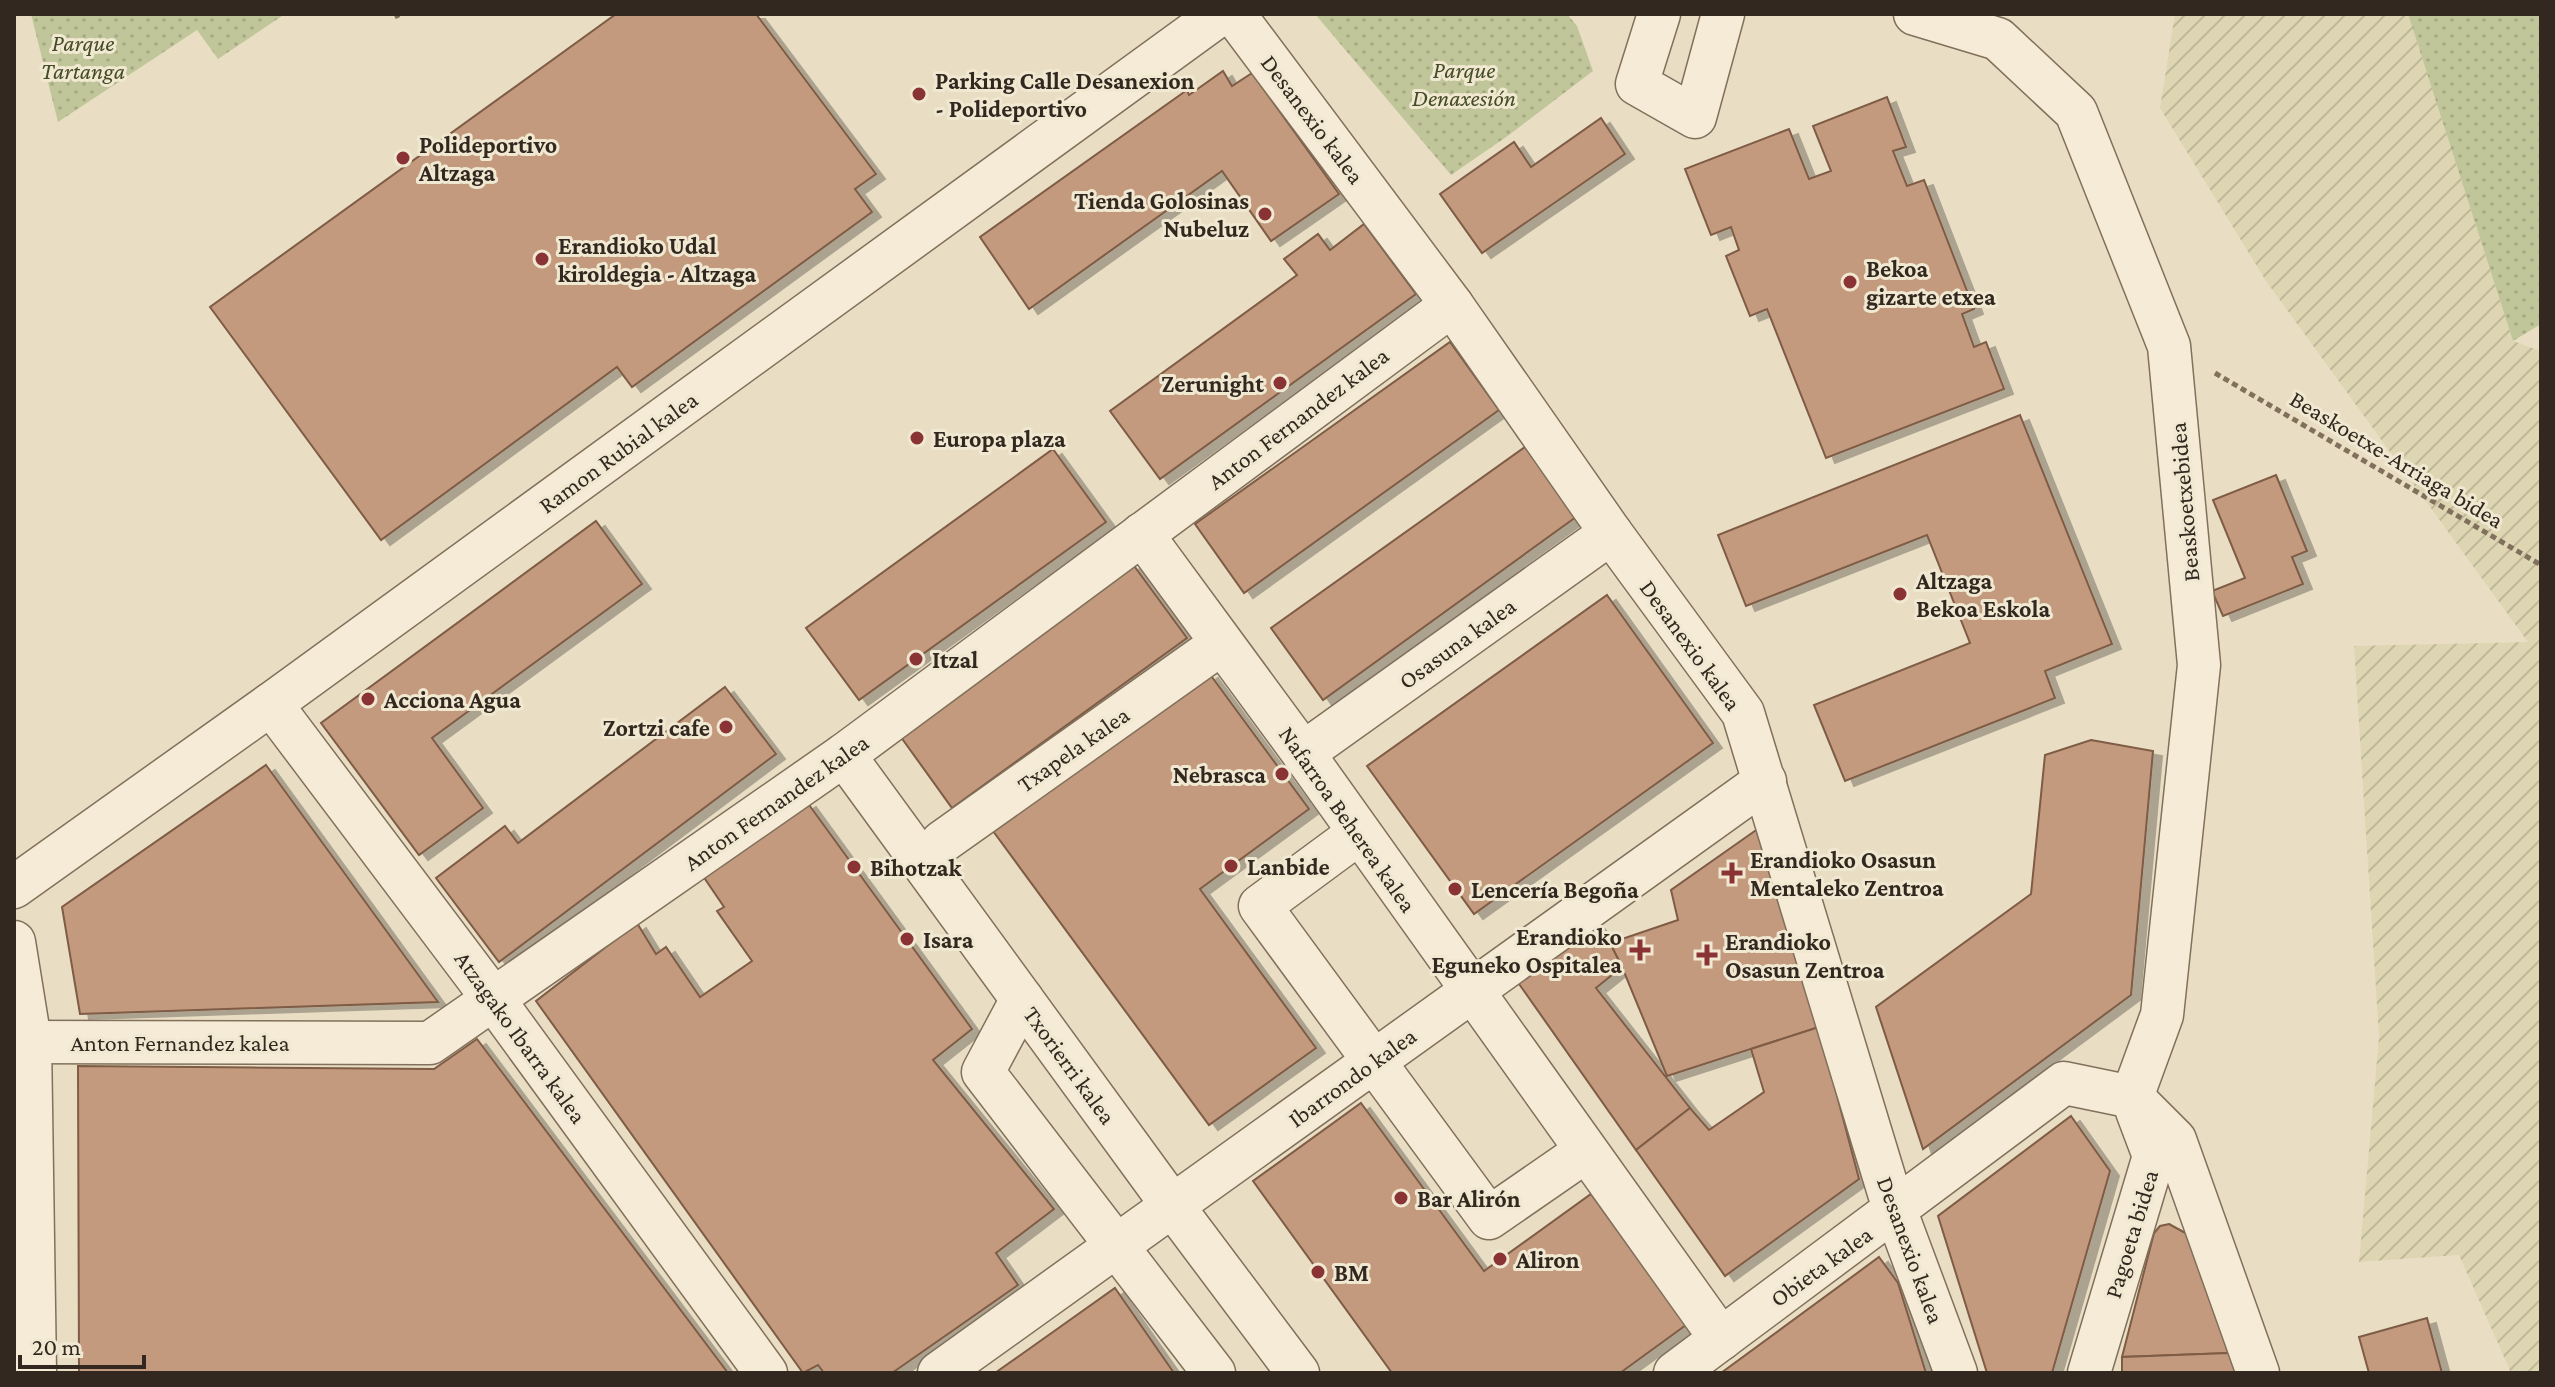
<svg xmlns="http://www.w3.org/2000/svg" width="2555" height="1387" font-family="'Crimson Pro',serif">
	<style>
		.farmland { fill: url(#farmland-furrows) }
		.green { fill: url(#green-dots) }
		.building { fill: #c39a7d; stroke: #7e5b45; stroke-width: 2; filter: url(#shadow) }
		.lines { fill: none; stroke-linecap: round; stroke-linejoin: round }
		.minor-casing { stroke: #81705c; stroke-width: 45 }
		.path { stroke: #81705c; stroke-width: 5; stroke-dasharray: 6 4; stroke-linecap: butt }
		.minor { stroke: #f5ebd6; stroke-width: 42 }
		.poi-dot { fill: #8a3334; stroke: #f1e8d2; stroke-width: 3 }
		.labels { text-anchor: middle; dominant-baseline: central; stroke-width: 6; stroke-linejoin: round; paint-order: stroke }
		.park-label { font-size: 24px; font-style: italic; fill: #444d27; stroke: #f1e8d2 }
		.poi-label { font-size: 24px; font-weight: bold; fill: #33281f; stroke: #f1e8d2; text-anchor: start }
		.street-label { font-size: 24px; fill: #33281f; stroke: #f1e8d2 }
	</style>
	<defs>
		<pattern id="farmland-furrows" width="10" height="10" patternUnits="userSpaceOnUse" patternTransform="scale(2)"><rect width="10" height="10" fill="#ded6b2"/><path d="M-1 1l2-2M0 10L10 0M9 11l2-2" fill="none" stroke="#bfb899"/></pattern>
		<pattern id="green-dots" width="8" height="8" patternUnits="userSpaceOnUse" patternTransform="scale(2)"><rect width="8" height="8" fill="#c0c699"/><path d="M2 2h.1M6 6h.1" fill="none" stroke="#a5aa83" stroke-width="1.8" stroke-linecap="round"/></pattern>
		<filter id="shadow"><feDropShadow dx="9" dy="5" stdDeviation="0" flood-color="#0004"/></filter>
	</defs>
	<rect width="100%" height="100%" fill="#e9dec4"/>
	<!-- farmland -->
	<polygon class="farmland" points="2175,14 2408,14 2513,341 2541,351 2541,1373 2511,1373 2459,1255 2359,1262 2379,1037 2354,646 2528,642 2266,281 2160,108"/>
	<!-- green -->
	<g class="green">
		<polygon points="31,14 285,14 218,59 197,30 58,122"/>
		<polygon points="1315,14 1567,14 1577,26 1593,71 1509,135 1451,175"/>
		<polygon points="2408,14 2541,14 2541,324 2513,341"/>
	</g>
	<!-- building -->
	<g class="building">
		<polygon points="616,14 756,14 876,174 855,189 872,212 632,387 617,367 381,540 210,307"/>
		<polygon points="1223,71 1232,86 1252,73 1339,194 1271,241 1222,171 1029,309 980,237 1187,90 1189,95"/>
		<polygon points="1887,97 1906,147 1893,151 1907,186 1924,180 1974,309 1962,314 1974,347 1986,342 2004,389 1826,458 1767,309 1750,316 1726,256 1739,250 1731,227 1711,235 1685,169 1789,129 1809,179 1831,171 1813,126"/>
		<polygon points="1601,118 1625,154 1482,253 1440,194 1514,142 1531,167"/>
		<polygon points="1364,224 1416,294 1160,479 1110,411 1297,275 1284,259 1318,234 1330,250"/>
		<polygon points="1450,342 1499,410 1244,593 1195,524"/>
		<polygon points="2020,415 2112,644 2045,671 2055,698 1845,781 1814,705 1970,643 1927,535 1746,606 1718,535"/>
		<polygon points="1525,447 1576,517 1323,700 1271,628"/>
		<polygon points="1053,449 1106,522 859,700 806,628"/>
		<polygon points="2276,475 2307,551 2292,557 2303,584 2223,616 2212,591 2245,578 2213,500"/>
		<polygon points="596,521 642,584 432,738 483,808 419,855 321,723"/>
		<polygon points="1132,563 1187,638 952,808 898,733"/>
		<polygon points="1607,595 1713,743 1474,914 1367,766"/>
		<polygon points="1209,673 1309,809 1200,889 1316,1048 1209,1125 993,831"/>
		<polygon points="725,687 776,754 499,962 436,878 505,826 518,843"/>
		<polygon points="2091,740 2153,751 2131,995 1923,1149 1876,1007 2031,894 2045,755"/>
		<polygon points="266,765 438,1002 80,1014 62,907"/>
		<polygon points="807,802 972,1029 933,1060 1054,1209 996,1253 1018,1285 892,1373 824,1373 818,1365 803,1373 536,1001 637,923 656,954 666,947 700,997 752,961 717,911 724,907 703,876"/>
		<polygon points="1759,828 1819,1027 1667,1076 1622,967 1610,943 1678,920 1671,890"/>
		<polygon points="1589,915 1610,943 1622,967 1596,988 1690,1108 1636,1150 1512,974"/>
		<polygon points="1819,1027 1859,1179 1725,1276 1636,1150 1690,1108 1709,1130 1764,1092 1751,1049"/>
		<polygon points="477,1039 728,1373 79,1373 78,1066 434,1069"/>
		<polygon points="1361,1103 1484,1271 1591,1194 1686,1325 1620,1373 1392,1373 1253,1181"/>
		<polygon points="2071,1116 2110,1171 2052,1373 1987,1373 1938,1216"/>
		<polygon points="2169,1224 2189,1235 2229,1353 2122,1357 2154,1233 2160,1226"/>
		<polygon points="1879,1257 1898,1283 1926,1373 1721,1373"/>
		<polygon points="1115,1288 1174,1373 995,1373 1029,1349"/>
		<polygon points="2427,1318 2442,1373 2369,1373 2359,1337"/>
		<polygon points="2229,1353 2236,1373 2122,1373 2122,1357"/>
	</g>
	<g class="lines">
		<!-- minor casing -->
		<g class="minor-casing">
			<g id="minor">
				<polyline points="1234,14 1452,305 1611,533 1743,713 1889,1193 1956,1373"/>
				<polyline points="1659,14 1637,84 1695,117 1723,14"/>
				<polyline points="1915,14 1998,39 2076,112 2169,346 2199,665 2162,1015 2132,1097"/>
				<polyline points="1142,534 1303,753 1721,1339"/>
				<polyline points="271,704 494,1000 766,1373"/>
				<polyline points="1303,753 1611,533"/>
				<polyline points="844,755 1172,1205 1298,1373"/>
				<polyline points="1359,833 1260,906 1489,1218 1586,1151"/>
				<polyline points="942,842 1204,656"/>
				<polyline points="14,887 271,704 1220,14"/>
				<polyline points="14,942 30,1041 35,1373"/>
				<polyline points="1022,999 983,1072 1214,1373"/>
				<polyline points="14,1042 430,1043 844,755 1452,305"/>
				<polyline points="2132,1097 2175,1140 2258,1373"/>
				<polyline points="939,1373 1765,781"/>
				<polyline points="1675,1373 2064,1083 2132,1097"/>
				<polyline points="2089,1373 2154,1156 2137,1111"/>
			</g>
		</g>
		<!-- path -->
		<g class="path">
			<polyline points="396,14 398,18"/>
			<polyline points="2215,373 2541,565"/>
		</g>
		<!-- minor -->
		<use href="#minor" class="minor"/>
	</g>
	<!-- markers -->
	<g class="poi-dot">
		<circle cx="919" cy="94" r="8"/>
		<circle cx="403" cy="158" r="8"/>
		<circle cx="1265" cy="214" r="8"/>
		<circle cx="542" cy="259" r="8"/>
		<circle cx="1850" cy="282" r="8"/>
		<circle cx="1280" cy="383" r="8"/>
		<circle cx="917" cy="438" r="8"/>
		<circle cx="1900" cy="594" r="8"/>
		<circle cx="916" cy="659" r="8"/>
		<circle cx="368" cy="699" r="8"/>
		<circle cx="726" cy="727" r="8"/>
		<circle cx="1282" cy="774" r="8"/>
		<circle cx="1231" cy="866" r="8"/>
		<circle cx="854" cy="867" r="8"/>
		<path d="M1728 861h8v8h8v8h-8v8h-8v-8h-8v-8h8z"/>
		<circle cx="1455" cy="889" r="8"/>
		<circle cx="907" cy="939" r="8"/>
		<path d="M1636 938h8v8h8v8h-8v8h-8v-8h-8v-8h8z"/>
		<path d="M1703 943h8v8h8v8h-8v8h-8v-8h-8v-8h8z"/>
		<circle cx="1401" cy="1198" r="8"/>
		<circle cx="1500" cy="1259" r="8"/>
		<circle cx="1318" cy="1272" r="8"/>
	</g>
	<g class="labels">
		<!-- park labels -->
		<g class="park-label">
			<text x="83" y="42">Parque<tspan x="83" dy="28">Tartanga</tspan></text>
			<text x="1464" y="69">Parque<tspan x="1464" dy="28">Denaxesión</tspan></text>
		</g>
		<!-- poi labels -->
		<g class="poi-label">
			<text x="935" y="80">Parking Calle Desanexion<tspan x="935" dy="28">- Polideportivo</tspan></text>
			<text x="419" y="144">Polideportivo<tspan x="419" dy="28">Altzaga</tspan></text>
			<text x="1249" y="200" text-anchor="end">Tienda Golosinas<tspan x="1249" dy="28">Nubeluz</tspan></text>
			<text x="558" y="245">Erandioko Udal<tspan x="558" dy="28">kiroldegia - Altzaga</tspan></text>
			<text x="1866" y="268">Bekoa<tspan x="1866" dy="28">gizarte etxea</tspan></text>
			<text x="1264" y="383" text-anchor="end">Zerunight</text>
			<text x="933" y="438">Europa plaza</text>
			<text x="1916" y="580">Altzaga<tspan x="1916" dy="28">Bekoa Eskola</tspan></text>
			<text x="932" y="659">Itzal</text>
			<text x="384" y="699">Acciona Agua</text>
			<text x="710" y="727" text-anchor="end">Zortzi cafe</text>
			<text x="1266" y="774" text-anchor="end">Nebrasca</text>
			<text x="1750" y="859">Erandioko Osasun<tspan x="1750" dy="28">Mentaleko Zentroa</tspan></text>
			<text x="1247" y="866">Lanbide</text>
			<text x="870" y="867">Bihotzak</text>
			<text x="1471" y="889">Lencería Begoña</text>
			<text x="1622" y="936" text-anchor="end">Erandioko<tspan x="1622" dy="28">Eguneko Ospitalea</tspan></text>
			<text x="923" y="939">Isara</text>
			<text x="1725" y="941">Erandioko<tspan x="1725" dy="28">Osasun Zentroa</tspan></text>
			<text x="1417" y="1198">Bar Alirón</text>
			<text x="1516" y="1259">Aliron</text>
			<text x="1334" y="1272">BM</text>
		</g>
		<!-- street labels -->
		<g class="street-label">
			<text transform="translate(1313 119) rotate(53)">Desanexio kalea</text>
			<text transform="translate(1298 418) rotate(-37)">Anton Fernandez kalea</text>
			<text transform="translate(618 452) rotate(-36)">Ramon Rubial kalea</text>
			<text transform="translate(2397 459) rotate(31)">Beaskoetxe-Arriaga bidea</text>
			<text transform="translate(2184 502) rotate(-95)">Beaskoetxebidea</text>
			<text transform="translate(1457 643) rotate(-36)">Osasuna kalea</text>
			<text transform="translate(1691 645) rotate(54)">Desanexio kalea</text>
			<text transform="translate(1073 749) rotate(-35)">Txapela kalea</text>
			<text transform="translate(776 802) rotate(-35)">Anton Fernandez kalea</text>
			<text transform="translate(1348 819) rotate(55)">Nafarroa Beherea kalea</text>
			<text transform="translate(521 1037) rotate(54)">Atzagako Ibarra kalea</text>
			<text x="180" y="1042">Anton Fernandez kalea</text>
			<text transform="translate(1070 1065) rotate(54)">Txorierri kalea</text>
			<text transform="translate(1352 1077) rotate(-36)">Ibarrondo kalea</text>
			<text transform="translate(2131 1234) rotate(-73)">Pagoeta bidea</text>
			<text transform="translate(1911 1250) rotate(70)">Desanexio kalea</text>
			<text transform="translate(1821 1266) rotate(-36)">Obieta kalea</text>
		</g>
	</g>
	<!-- border -->
	<rect width="2555" height="1387" fill="none" stroke="#33281f" stroke-width="32"/>
	<!-- scale -->
	<path d="M20 1355v12h124v-12" fill="none" stroke="#33281f" stroke-width="4"/>
	<text x="32" y="1355" font-size="24" fill="#33281f" stroke="#f1e8d2" stroke-width="6" paint-order="stroke">20 m</text>
</svg>
